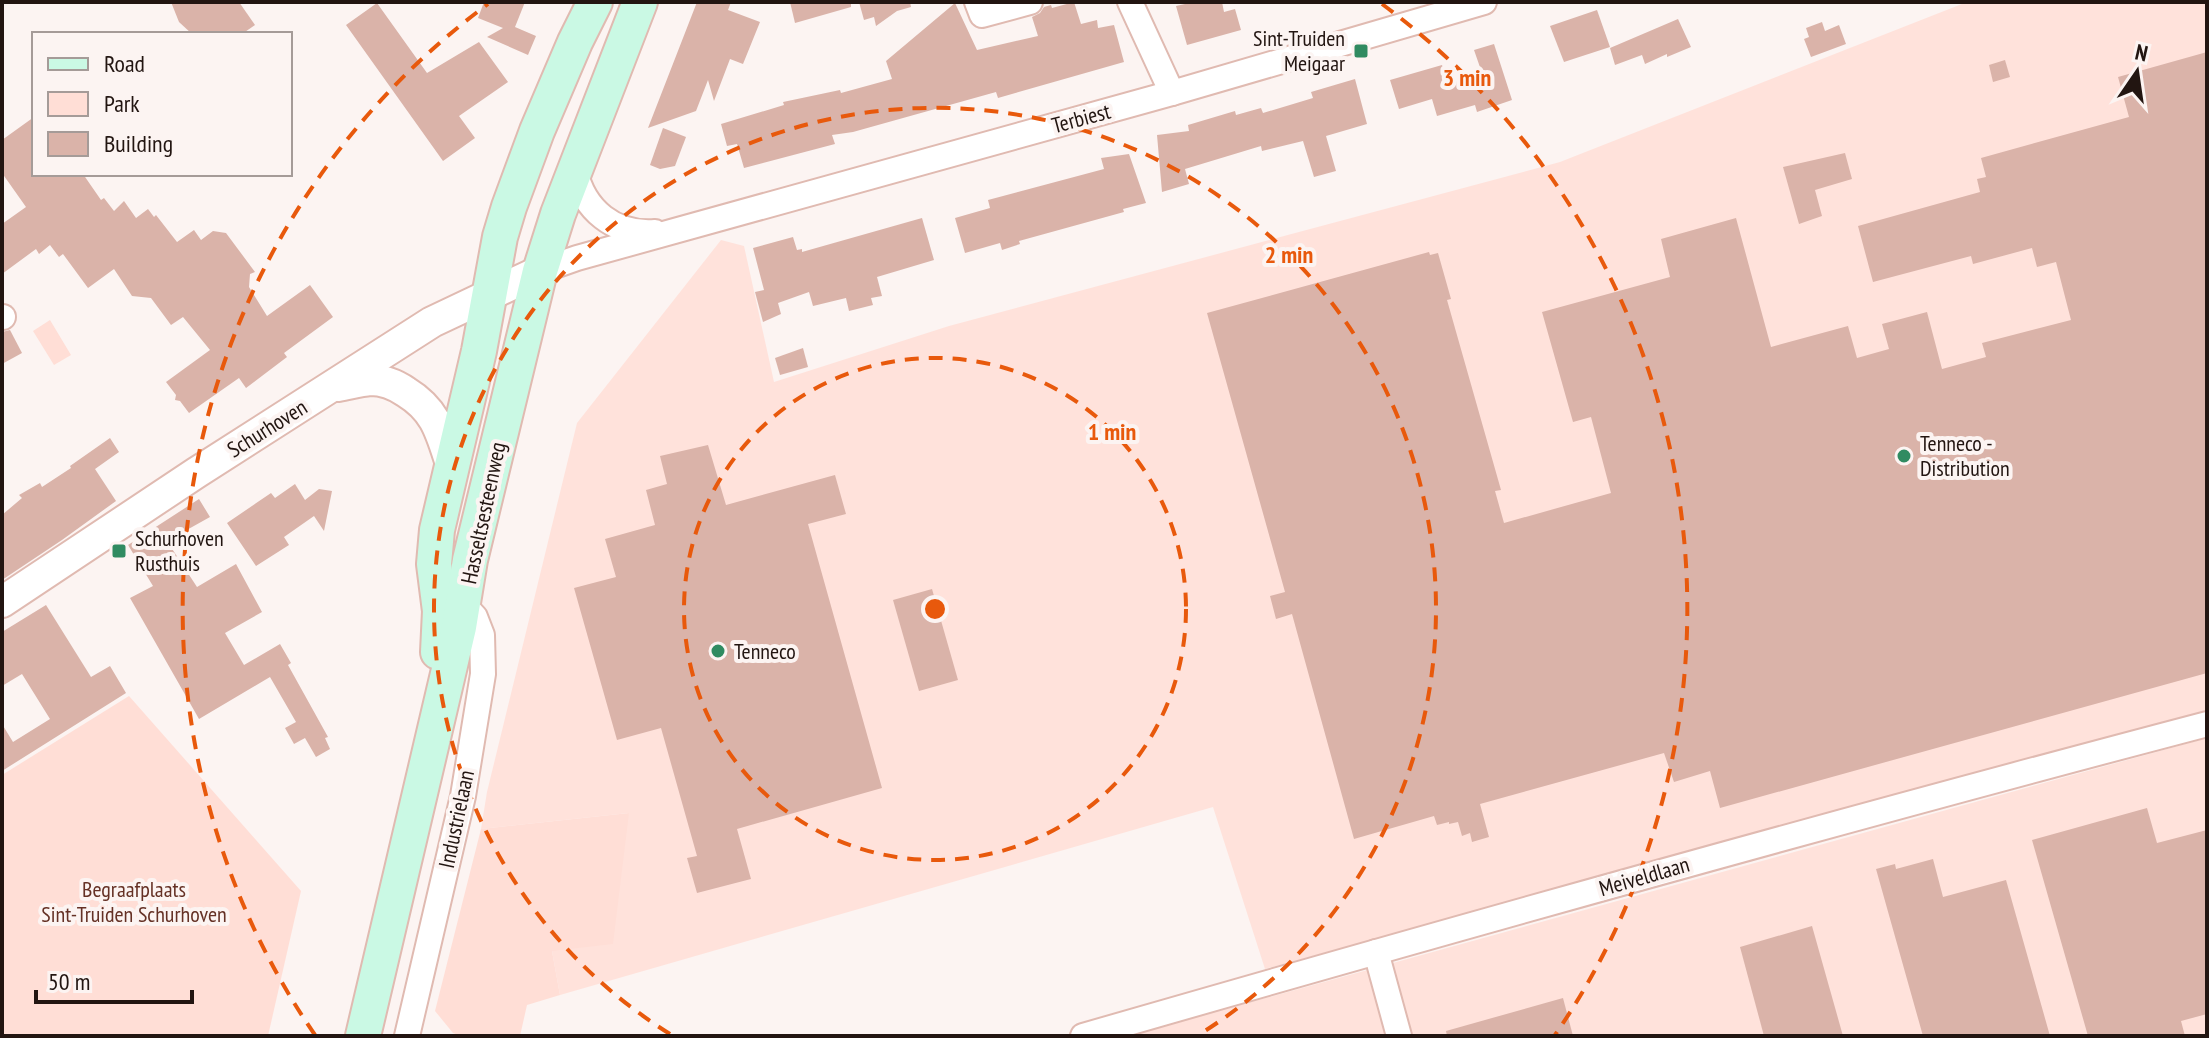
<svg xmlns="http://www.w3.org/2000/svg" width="2209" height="1038" font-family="'PT Sans Narrow',sans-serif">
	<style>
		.built { fill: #ffe2db }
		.green { fill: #ffded6 }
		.building { fill: #dab3a9 }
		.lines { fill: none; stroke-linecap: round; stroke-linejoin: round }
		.minor-casing { stroke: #e0bab1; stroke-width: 28 }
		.tertiary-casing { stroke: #e0bab1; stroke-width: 34 }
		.secondary-casing { stroke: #e0bab1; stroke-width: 38 }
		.minor { stroke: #fff; stroke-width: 24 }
		.tertiary { stroke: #fff; stroke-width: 30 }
		.secondary { stroke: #caf9e4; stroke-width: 34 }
		.ring { fill: none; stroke: #e8590c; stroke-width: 4; stroke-dasharray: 14 10 }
		.poi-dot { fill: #308b61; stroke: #fcf4f2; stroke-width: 3 }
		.labels { text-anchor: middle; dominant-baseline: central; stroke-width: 8; stroke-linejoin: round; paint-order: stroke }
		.poi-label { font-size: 22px; fill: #221511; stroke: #fcf4f2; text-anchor: start }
		.street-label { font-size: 22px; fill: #221511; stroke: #fcf4f2 }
		.park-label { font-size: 22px; fill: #653125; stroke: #fcf4f2 }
		.centre { fill: #e8590c; stroke: #fcf4f2; stroke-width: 4 }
		.ring-label { font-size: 24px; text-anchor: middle; font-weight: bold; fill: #e8590c; stroke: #fcf4f2; stroke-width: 8; stroke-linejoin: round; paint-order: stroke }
	</style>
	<rect width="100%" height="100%" fill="#fcf4f2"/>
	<!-- built -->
	<g class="built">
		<polygon points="1967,2 2207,2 2207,710 1265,969 1213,807 560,995 552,951 629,813 481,829 487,792 577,423 721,240 744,246 774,382 949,326 1560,162"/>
		<polygon points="2207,738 2207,1036 1126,1036 1277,995"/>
	</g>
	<!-- green -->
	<g class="green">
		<polygon points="50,320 71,355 54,365 33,331"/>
		<polygon points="129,696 301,891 268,1036 2,1036 2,775"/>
		<polygon points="629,813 613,944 552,951 560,995 527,1005 520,1036 461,1036 453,1033 435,1011 481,829"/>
	</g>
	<!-- building -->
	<g class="building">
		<polygon points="171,2 239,2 255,25 242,34 192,34 179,22"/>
		<polygon points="484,2 525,2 515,27 536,36 528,55 487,37 503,28 478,18"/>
		<polygon points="697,2 731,2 728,10 760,22 743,64 730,59 714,101 708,80 696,111 648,128"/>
		<polygon points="790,2 851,2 851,7 795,23"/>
		<polygon points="859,2 910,2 911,7 897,11 876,26 874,17 864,20"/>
		<polygon points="1074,2 1081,24 1097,20 1098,28 1114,25 1124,62 998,98 996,92 853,132 832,135 835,144 744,168 737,144 727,146 721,124 784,105 783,102 840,90 841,93 892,79 886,61 955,3 977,50 1038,36 1032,17 1040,13 1044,7 1051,5 1052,8"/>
		<polygon points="1194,2 1222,2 1224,12 1235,9 1241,30 1187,45 1176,6"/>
		<polygon points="377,3 427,73 479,42 508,82 459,116 475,138 443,161 346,25"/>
		<polygon points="1597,10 1610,47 1564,62 1550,26"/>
		<polygon points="1678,19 1691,47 1667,57 1667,54 1645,64 1642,55 1615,65 1610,48"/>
		<polygon points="1822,22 1825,31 1839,25 1846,44 1811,57 1804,39 1809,37 1806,28"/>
		<polygon points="1494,44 1512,100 1477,112 1475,105 1437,116 1432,99 1399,109 1390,80 1442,65 1448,84 1482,73 1474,50"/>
		<polygon points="2207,52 2207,673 1720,808 1710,771 1674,782 1664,753 1480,804 1489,837 1472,842 1470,833 1462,836 1458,822 1449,824 1449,822 1437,825 1434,816 1354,839 1292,614 1276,619 1270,596 1285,592 1207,313 1429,252 1430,255 1438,253 1451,299 1447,300 1501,490 1495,491 1504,523 1611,493 1591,417 1573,422 1542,312 1670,277 1661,239 1736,218 1771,347 1848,326 1857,358 1889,349 1882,324 1927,312 1942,369 1986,357 1982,343 2071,320 2056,262 2037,267 2032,248 1973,264 1971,256 1873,282 1858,226 1980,192 1977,179 1986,177 1981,158 2129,117 2118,77"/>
		<polygon points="2005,60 2010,77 1993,82 1989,65"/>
		<polygon points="1355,79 1367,124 1326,136 1336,171 1314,177 1303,141 1262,151 1261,146 1185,169 1189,184 1162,192 1157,135 1189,131 1188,125 1235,111 1236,115 1261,108 1263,113 1313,98 1311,92"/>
		<polygon points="34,117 34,174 83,174 101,200 104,198 114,211 124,201 136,218 148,209 154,217 156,215 177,242 194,230 201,240 213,231 226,233 255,272 250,274 249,287 267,316 310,285 333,317 284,353 287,357 246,388 239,378 189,413 180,401 175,400 176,395 166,382 210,350 183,317 171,325 151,298 132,296 114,269 88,288 63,254 59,257 50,245 39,254 36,249 2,274 2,224 26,207 2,173 2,140"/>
		<polygon points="663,128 686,137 675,166 660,169 650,165"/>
		<polygon points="1845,153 1852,179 1815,190 1822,216 1799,224 1783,167"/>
		<polygon points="1129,154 1146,203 1123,209 1124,212 1019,241 1020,244 1002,250 1000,243 965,253 955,218 990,208 988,200 1104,169 1101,158"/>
		<polygon points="922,218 934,260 877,277 882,296 871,298 873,305 849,311 846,298 813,306 809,292 778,303 781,314 763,322 755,292 764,290 753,248 793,237 797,250 802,249 802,252"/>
		<polygon points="10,330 22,353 2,364 2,332"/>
		<polygon points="803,348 808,367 780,375 775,358"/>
		<polygon points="110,438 119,452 95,469 116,501 62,540 2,580 2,515 22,498 19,495 40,483 42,487 71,468 70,466"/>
		<polygon points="708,445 726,505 835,475 846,514 808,524 882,788 737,829 751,879 697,893 687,858 697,856 661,728 617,740 574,588 616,577 605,539 655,525 646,490 667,484 660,456"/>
		<polygon points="295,484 305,500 319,489 332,491 324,531 314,516 284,537 289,545 256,566 227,523 271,493 275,498"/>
		<polygon points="199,499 210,517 167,541 197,587 236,564 262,612 225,633 244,665 280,644 291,663 288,665 328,737 325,738 330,749 316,757 305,738 294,744 285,728 296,722 270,677 199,719 130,598 153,586 128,545"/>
		<polygon points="932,589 958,680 919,691 893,600"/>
		<polygon points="46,605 91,677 110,666 126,693 2,771 2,724 13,742 50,719 22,674 2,686 2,632"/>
		<polygon points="2147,808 2157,843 2207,830 2207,1014 2181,1021 2185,1036 2088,1036 2032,840"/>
		<polygon points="1933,859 1943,897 2006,880 2050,1036 1923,1036 1876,869 1895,864 1896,869"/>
		<polygon points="1812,926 1843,1036 1764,1036 1740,947"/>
		<polygon points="1563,998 1573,1036 1447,1036 1446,1031"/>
	</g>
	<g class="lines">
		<!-- minor casing -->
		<g class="minor-casing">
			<g id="minor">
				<polyline points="977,2 982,15 1030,2"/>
				<polyline points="1130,2 1172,93"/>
				<path d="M575 171C584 210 614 235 655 232"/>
				<polyline points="540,271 577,258 1172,93 1484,2"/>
				<polyline points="2,317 3,317"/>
				<polyline points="1376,952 1399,1036"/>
				<polyline points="407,1036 463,796 483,674 482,635 475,617 463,604"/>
				<path d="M1083 1036C1457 928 1831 823 2207 724"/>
			</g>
		</g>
		<!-- tertiary casing -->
		<g class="tertiary-casing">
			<g id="tertiary">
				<path d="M338 386C349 384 360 381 370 380 383 380 396 385 406 392 437 411 441 434 452 467"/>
				<polyline points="2,602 196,473 432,322 540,271"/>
			</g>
		</g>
		<!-- secondary casing -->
		<g class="secondary-casing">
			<g id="secondary">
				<polyline points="438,652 440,611 434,564 437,530 479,351 500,237 509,207 537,131 575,42 595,2"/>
				<polyline points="363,1036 459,627 470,560 540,271 558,214 640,2"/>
			</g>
		</g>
		<!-- minor -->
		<use href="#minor" class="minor"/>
		<!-- tertiary -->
		<use href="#tertiary" class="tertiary"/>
		<!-- secondary -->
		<use href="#secondary" class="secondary"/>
	</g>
	<!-- distance rings -->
	<g class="ring">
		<circle cx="935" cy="609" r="251"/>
		<path d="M670 1034A501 501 0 1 1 1200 1034"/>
		<path d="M315 1035A752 752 0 0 1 488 4M1382 4A752 752 0 0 1 1555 1035"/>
	</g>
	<!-- markers -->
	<g class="poi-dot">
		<rect x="1353" y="43" width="16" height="16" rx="4"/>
		<circle cx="1904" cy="456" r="8"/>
		<rect x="111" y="543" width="16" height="16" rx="4"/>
		<circle cx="718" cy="651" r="8"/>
	</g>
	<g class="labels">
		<!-- poi labels -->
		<g class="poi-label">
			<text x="1345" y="38" text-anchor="end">Sint-Truiden<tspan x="1345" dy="25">Meigaar</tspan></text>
			<text x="1920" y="443">Tenneco -<tspan x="1920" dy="25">Distribution</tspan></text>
			<text x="135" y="538">Schurhoven<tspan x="135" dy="25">Rusthuis</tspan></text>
			<text x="734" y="651">Tenneco</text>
		</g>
		<!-- street labels -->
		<g class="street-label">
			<text transform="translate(1081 118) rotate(-15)">Terbiest</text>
			<text transform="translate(267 428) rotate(-32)">Schurhoven</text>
			<text transform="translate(483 513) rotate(-78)">Hasseltsesteenweg</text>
			<text transform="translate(456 819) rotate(-78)">Industrielaan</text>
			<text transform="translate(1644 876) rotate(-16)">Meiveldlaan</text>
		</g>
		<!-- park labels -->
		<g class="park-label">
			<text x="134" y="889">Begraafplaats<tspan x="134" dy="25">Sint-Truiden Schurhoven</tspan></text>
		</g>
	</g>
	<circle cx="935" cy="609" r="12" class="centre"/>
	<g class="ring-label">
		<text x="1467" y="86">3 min</text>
		<text x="1289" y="263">2 min</text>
		<text x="1112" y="440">1 min</text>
	</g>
	<!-- border -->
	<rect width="2209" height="1038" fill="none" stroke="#221511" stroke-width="8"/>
	<!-- legend -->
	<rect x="32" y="32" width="260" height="144" fill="#fcf4f2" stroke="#a59b98" stroke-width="2"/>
	<rect x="48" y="58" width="40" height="12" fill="#caf9e4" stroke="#a59b98" stroke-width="2"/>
	<text x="104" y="72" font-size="24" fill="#221511">Road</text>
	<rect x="48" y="92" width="40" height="24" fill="#ffded6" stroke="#a59b98" stroke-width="2"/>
	<text x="104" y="112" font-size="24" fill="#221511">Park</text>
	<rect x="48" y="132" width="40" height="24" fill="#dab3a9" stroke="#a59b98" stroke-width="2"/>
	<text x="104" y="152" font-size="24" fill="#221511">Building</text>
	<!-- north arrow -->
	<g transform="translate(2137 72) rotate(13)" stroke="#fcf4f2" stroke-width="6" paint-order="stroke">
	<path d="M0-6L14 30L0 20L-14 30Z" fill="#221511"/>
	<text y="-12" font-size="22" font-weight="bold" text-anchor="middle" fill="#221511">N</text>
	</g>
	<!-- scale -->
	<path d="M36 990v12h156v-12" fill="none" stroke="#221511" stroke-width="4"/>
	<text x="48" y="990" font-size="24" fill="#221511" stroke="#fcf4f2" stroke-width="6" paint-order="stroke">50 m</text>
</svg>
